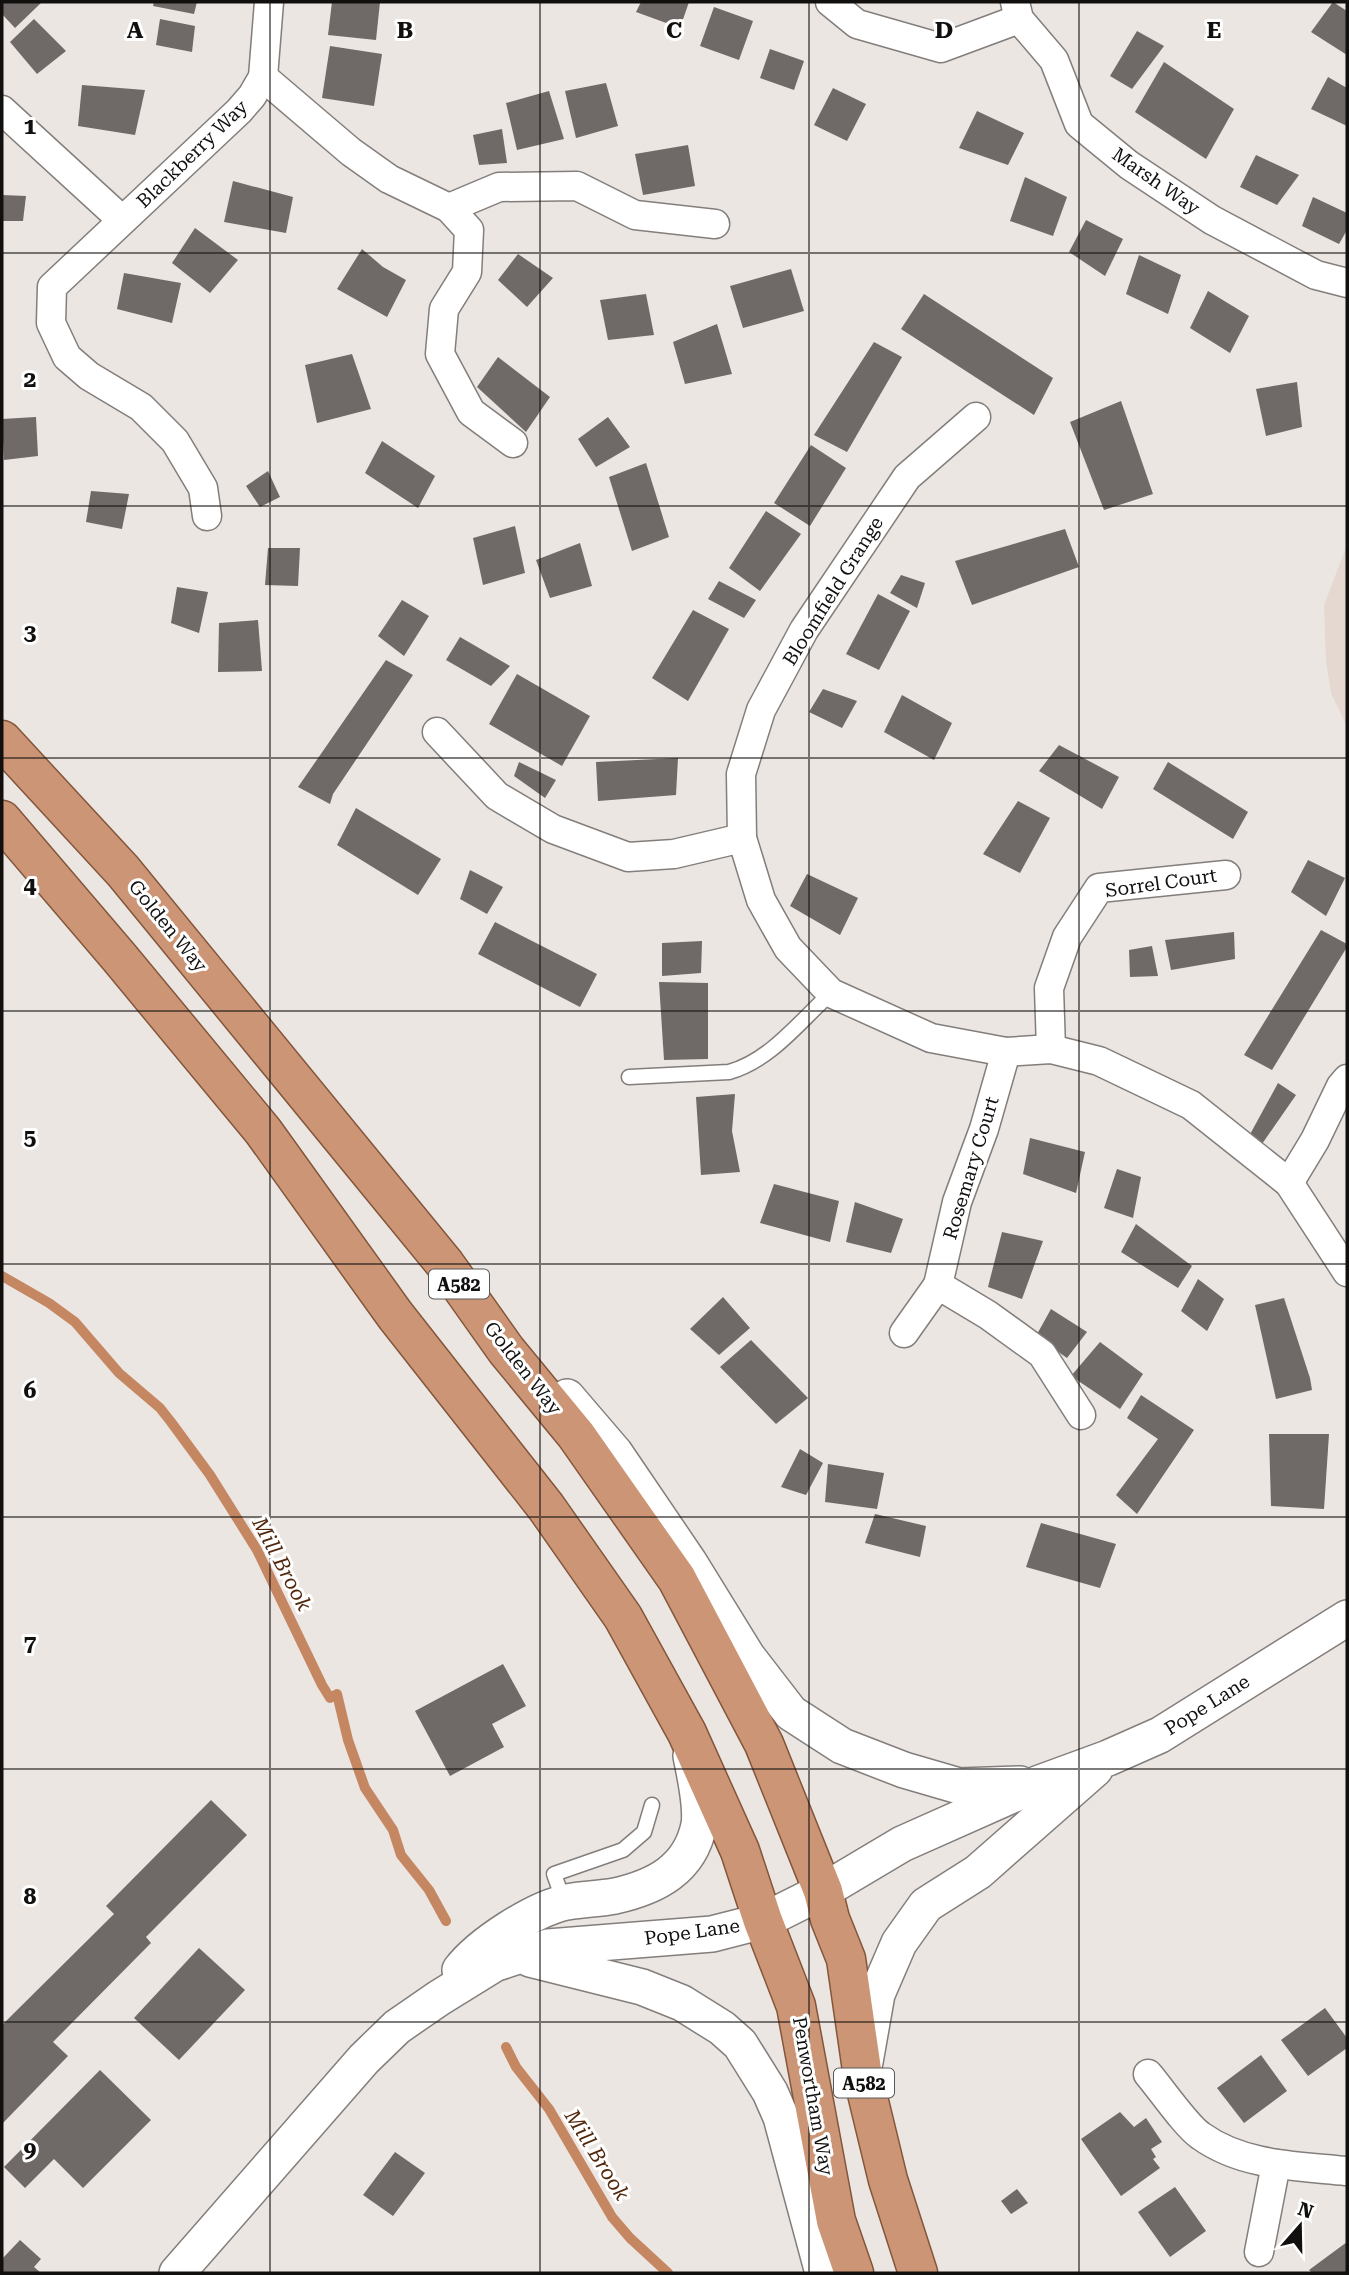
<svg xmlns="http://www.w3.org/2000/svg" width="1349" height="2275" font-family="'Roboto Serif',serif">
	<style>
		.built { fill: #e5d8d0 }
		.lines { fill: none; stroke-linecap: round; stroke-linejoin: round }
		.stream { stroke: #c58762; stroke-width: 10 }
		.building { fill: #6f6a67 }
		.service-casing { stroke: #837e7b; stroke-width: 17 }
		.minor-casing { stroke: #837e7b; stroke-width: 31 }
		.tertiary-casing { stroke: #837e7b; stroke-width: 38 }
		.trunk-casing { stroke: #83563b; stroke-width: 41 }
		.service { stroke: #fff; stroke-width: 14 }
		.minor { stroke: #fff; stroke-width: 28 }
		.tertiary { stroke: #fff; stroke-width: 35 }
		.trunk { stroke: #cc9676; stroke-width: 38 }
		.grid { fill: none; stroke: #12100f; stroke-width: 2; stroke-opacity: 0.55 }
		.labels { text-anchor: middle; dominant-baseline: central; stroke-width: 6; stroke-linejoin: round; paint-order: stroke }
		.shield { fill: #fff; stroke: #595857; stroke-width: 2 }
		.shield-label { font-size: 18px; font-weight: bold; fill: #12100f }
		.street-label { font-size: 19px; fill: #12100f; stroke: #fff }
		.water-label { font-size: 21px; font-style: italic; fill: #51280c; stroke: #fff }
		.grid-label { font-size: 23px; text-anchor: middle; font-weight: bold; fill: #12100f; stroke: #fff; stroke-width: 6; stroke-linejoin: round; paint-order: stroke }
	</style>
	<rect width="100%" height="100%" fill="#ece6e3"/>
	<!-- built -->
	<polygon class="built" points="1347,545 1347,727 1331,693 1326,661 1324,605"/>
	<g class="lines">
		<!-- stream -->
		<g class="stream">
			<polyline points="2,1276 49,1303 75,1322 119,1373 160,1408 171,1422 210,1475 257,1550 322,1685 330,1698 337,1694 348,1740 365,1788 393,1830 401,1855 429,1890 446,1921"/>
			<polyline points="506,2047 516,2067 549,2109 612,2217 630,2238 668,2273"/>
		</g>
	</g>
	<!-- building -->
	<g class="building">
		<polygon points="2,2 42,2 15,28 2,14"/>
		<polygon points="154,2 197,2 194,14 153,6"/>
		<polygon points="332,2 380,2 376,40 328,35"/>
		<polygon points="641,2 689,2 680,28 636,12"/>
		<polygon points="1333,2 1347,11 1347,55 1311,32"/>
		<polygon points="714,7 753,21 739,60 700,46"/>
		<polygon points="34,19 66,51 37,74 10,42"/>
		<polygon points="160,19 195,26 192,52 156,45"/>
		<polygon points="1137,31 1164,46 1132,89 1110,76"/>
		<polygon points="330,46 382,54 374,106 322,98"/>
		<polygon points="770,49 804,61 794,90 760,78"/>
		<polygon points="1164,62 1234,109 1206,159 1135,112"/>
		<polygon points="1328,77 1347,88 1347,126 1311,109"/>
		<polygon points="606,83 618,126 576,138 565,91"/>
		<polygon points="82,85 145,90 135,135 78,126"/>
		<polygon points="833,88 866,104 847,141 814,125"/>
		<polygon points="549,91 564,139 517,150 506,103"/>
		<polygon points="977,111 1024,133 1008,165 959,148"/>
		<polygon points="502,129 507,163 479,165 473,135"/>
		<polygon points="688,145 695,186 643,195 635,154"/>
		<polygon points="1256,155 1299,175 1277,205 1240,187"/>
		<polygon points="1025,177 1067,197 1053,236 1010,221"/>
		<polygon points="233,181 293,197 286,233 224,222"/>
		<polygon points="2,195 26,196 23,221 2,221"/>
		<polygon points="1313,197 1347,213 1347,230 1339,244 1302,226"/>
		<polygon points="1086,220 1123,239 1105,276 1069,252"/>
		<polygon points="195,228 238,260 210,293 172,263"/>
		<polygon points="362,249 383,267 406,280 387,317 337,289"/>
		<polygon points="518,254 553,278 527,307 498,280"/>
		<polygon points="1139,255 1181,275 1168,314 1126,294"/>
		<polygon points="791,269 804,311 743,328 730,286"/>
		<polygon points="124,273 181,283 172,323 117,309"/>
		<polygon points="1208,291 1249,316 1230,353 1190,328"/>
		<polygon points="646,294 654,335 608,340 600,300"/>
		<polygon points="924,294 1053,378 1034,415 901,329"/>
		<polygon points="717,324 732,374 685,384 673,342"/>
		<polygon points="874,342 902,357 847,452 814,435"/>
		<polygon points="352,354 371,409 317,423 305,365"/>
		<polygon points="498,357 550,397 526,432 477,387"/>
		<polygon points="1297,382 1302,427 1266,436 1256,389"/>
		<polygon points="1121,401 1153,494 1104,510 1070,422"/>
		<polygon points="36,417 38,456 4,460 2,419"/>
		<polygon points="608,417 630,447 596,467 578,439"/>
		<polygon points="382,441 435,476 418,508 365,473"/>
		<polygon points="811,445 846,468 810,526 774,503"/>
		<polygon points="646,463 669,537 632,551 609,477"/>
		<polygon points="268,471 280,497 260,507 246,486"/>
		<polygon points="91,491 129,494 122,529 86,522"/>
		<polygon points="766,511 801,534 760,591 729,568"/>
		<polygon points="515,526 525,573 483,585 473,538"/>
		<polygon points="1065,529 1079,567 972,605 955,561"/>
		<polygon points="580,543 592,586 550,598 536,560"/>
		<polygon points="268,548 300,548 298,586 265,585"/>
		<polygon points="901,575 925,583 917,608 890,593"/>
		<polygon points="719,581 756,600 744,618 708,599"/>
		<polygon points="177,587 208,592 199,633 171,623"/>
		<polygon points="878,594 910,611 879,670 846,654"/>
		<polygon points="402,600 429,616 404,656 378,636"/>
		<polygon points="693,610 729,629 688,701 652,678"/>
		<polygon points="258,620 262,671 218,672 219,623"/>
		<polygon points="460,637 510,666 491,686 446,660"/>
		<polygon points="386,660 413,675 333,794 330,804 298,787"/>
		<polygon points="517,674 590,716 562,766 489,724"/>
		<polygon points="823,689 857,701 842,728 809,712"/>
		<polygon points="902,695 952,723 934,760 884,732"/>
		<polygon points="1059,745 1119,777 1102,809 1039,771"/>
		<polygon points="678,758 676,795 598,801 596,762"/>
		<polygon points="519,762 556,780 545,798 514,776"/>
		<polygon points="1168,762 1248,812 1233,839 1153,789"/>
		<polygon points="1018,801 1050,818 1020,873 983,854"/>
		<polygon points="356,808 441,859 418,895 337,845"/>
		<polygon points="1308,860 1345,878 1326,916 1291,892"/>
		<polygon points="470,870 503,887 487,914 460,899"/>
		<polygon points="807,874 858,898 840,935 790,906"/>
		<polygon points="495,922 597,974 580,1007 478,954"/>
		<polygon points="1321,930 1347,944 1347,947 1272,1070 1244,1055"/>
		<polygon points="1234,932 1235,959 1171,970 1165,940"/>
		<polygon points="702,941 701,973 662,976 662,943"/>
		<polygon points="1152,946 1158,976 1130,977 1129,950"/>
		<polygon points="659,982 708,983 708,1059 664,1060"/>
		<polygon points="1278,1083 1296,1095 1262,1144 1248,1138"/>
		<polygon points="735,1094 732,1131 740,1172 701,1175 696,1097"/>
		<polygon points="1030,1138 1085,1152 1076,1193 1023,1174"/>
		<polygon points="1117,1169 1141,1177 1133,1218 1104,1208"/>
		<polygon points="774,1184 839,1201 830,1242 760,1223"/>
		<polygon points="855,1202 903,1219 891,1253 846,1242"/>
		<polygon points="1136,1224 1192,1266 1178,1288 1121,1252"/>
		<polygon points="1002,1232 1043,1241 1022,1299 988,1287"/>
		<polygon points="1198,1279 1224,1299 1207,1331 1181,1311"/>
		<polygon points="723,1297 750,1328 719,1355 690,1329"/>
		<polygon points="1284,1298 1310,1378 1312,1390 1276,1399 1255,1305"/>
		<polygon points="1051,1309 1087,1332 1067,1358 1036,1336"/>
		<polygon points="751,1340 808,1398 776,1424 720,1367"/>
		<polygon points="1100,1342 1143,1374 1120,1409 1071,1376"/>
		<polygon points="1141,1395 1194,1430 1137,1514 1116,1495 1158,1439 1127,1418"/>
		<polygon points="1269,1434 1329,1434 1324,1509 1271,1506"/>
		<polygon points="800,1449 823,1463 806,1495 781,1487"/>
		<polygon points="828,1464 884,1473 877,1509 825,1502"/>
		<polygon points="875,1514 926,1526 920,1557 865,1543"/>
		<polygon points="1041,1523 1116,1544 1100,1588 1026,1567"/>
		<polygon points="503,1664 526,1706 492,1724 504,1747 450,1776 415,1711"/>
		<polygon points="211,1800 247,1835 146,1937 151,1943 53,2042 68,2056 2,2124 2,2025 114,1914 106,1906"/>
		<polygon points="199,1948 245,1990 179,2060 134,2018"/>
		<polygon points="1325,2008 1347,2038 1347,2048 1308,2076 1281,2040"/>
		<polygon points="1261,2055 1287,2091 1244,2123 1217,2088"/>
		<polygon points="100,2070 151,2120 83,2188 54,2159 25,2188 4,2167"/>
		<polygon points="1120,2112 1134,2127 1146,2118 1162,2142 1151,2149 1156,2157 1153,2159 1160,2168 1121,2196 1081,2139"/>
		<polygon points="395,2152 425,2173 393,2216 363,2195"/>
		<polygon points="1175,2187 1206,2231 1170,2257 1138,2212"/>
		<polygon points="1017,2189 1028,2203 1011,2214 1001,2201"/>
		<polygon points="20,2240 41,2259 34,2267 41,2273 2,2273 2,2259"/>
		<polygon points="1347,2242 1347,2273 1312,2273 1309,2270"/>
	</g>
	<g class="lines">
		<!-- service casing -->
		<g class="service-casing">
			<g id="service">
				<path d="M629 1077 729 1072C770 1061 800 1021 831 993"/>
				<polyline points="564,1902 554,1874 623,1850 644,1832 652,1805"/>
			</g>
		</g>
		<!-- minor casing -->
		<g class="minor-casing">
			<g id="minor">
				<polyline points="830,2 857,24 941,48 1019,19"/>
				<polyline points="1015,2 1019,19 1054,60 1079,124 1129,165 1212,220 1316,275 1347,283"/>
				<polyline points="263,77 351,152 389,179 449,208 469,230 467,272 444,309 440,354 471,412 513,443"/>
				<polyline points="2,110 122,220"/>
				<polyline points="449,208 499,187 577,186 635,215 715,224"/>
				<polyline points="976,417 907,477 804,630 761,710 741,774 742,838 761,900 788,948 831,993 931,1038 1006,1052 1051,1049 1099,1061 1191,1105 1289,1183 1347,1272"/>
				<polyline points="207,516 203,488 175,441 141,407 89,376 67,357 51,323 52,287 239,111 252,96 263,77 269,2"/>
				<polyline points="437,732 497,796 553,829 628,857 674,854 742,838"/>
				<polyline points="1051,1049 1049,988 1067,937 1099,888 1226,875"/>
				<polyline points="1006,1052 984,1129 957,1202 938,1285 988,1315 1042,1354 1081,1415"/>
				<polyline points="1289,1183 1315,1140 1341,1086 1347,1079"/>
				<polyline points="904,1333 938,1285"/>
				<path d="M1148 2074C1161 2089 1186 2126 1201 2136 1243 2166 1297 2166 1346 2171"/>
				<polyline points="1259,2252 1276,2164"/>
			</g>
		</g>
		<!-- tertiary casing -->
		<g class="tertiary-casing">
			<g id="tertiary">
				<polyline points="567,1397 615,1453 689,1562 747,1656 791,1713 842,1746 904,1770 959,1786 1020,1784"/>
				<polyline points="530,1959 642,1987 682,2003 722,2028 740,2044 770,2092 781,2117 823,2273"/>
				<path d="M460 1970C480 1944 534 1909 567 1902 583 1899 599 1899 615 1896 655 1887 690 1870 699 1825 702 1806 695 1776 691 1756"/>
				<polyline points="865,2062 877,1994 899,1943 926,1905 978,1872 1095,1769"/>
				<polyline points="177,2273 364,2059 397,2027 439,1998 494,1964 518,1956 548,1947 712,1934 763,1921 823,1891 902,1844 1037,1784 1108,1758 1160,1735 1347,1618"/>
			</g>
		</g>
		<!-- trunk casing -->
		<g class="trunk-casing">
			<g id="trunk">
				<polyline points="2,740 123,871 445,1264 506,1350 576,1435 677,1579 764,1744 823,1891 830,1919 846,1959 863,2077 888,2180 918,2273"/>
				<polyline points="2,820 119,957 263,1131 395,1315 546,1507 623,1617 687,1733 740,1851 763,1921 796,2006 836,2221 854,2273"/>
			</g>
		</g>
		<!-- service -->
		<use href="#service" class="service"/>
		<!-- minor -->
		<use href="#minor" class="minor"/>
		<!-- tertiary -->
		<use href="#tertiary" class="tertiary"/>
		<!-- trunk -->
		<use href="#trunk" class="trunk"/>
	</g>
	<!-- grid -->
	<path class="grid" d="M270 2V2273M540 2V2273M809 2V2273M1079 2V2273M2 253H1347M2 506H1347M2 758H1347M2 1011H1347M2 1264H1347M2 1517H1347M2 1769H1347M2 2022H1347"/>
	<g class="labels">
		<!-- shield labels -->
		<g class="shield">
			<rect x="429" y="1269.5" width="60" height="29" rx="5"/>
			<rect x="834" y="2068.5" width="60" height="29" rx="5"/>
		</g>
		<g class="shield-label">
			<text x="459" y="1284">A582</text>
			<text x="864" y="2083">A582</text>
		</g>
		<!-- street labels -->
		<g class="street-label">
			<text transform="translate(192 154) rotate(-44)">Blackberry Way</text>
			<text transform="translate(1156 181) rotate(35)">Marsh Way</text>
			<text transform="translate(833 591) rotate(-58)">Bloomfield Grange</text>
			<text transform="translate(1161 883) rotate(-8)">Sorrel Court</text>
			<text transform="translate(168 926) rotate(51)">Golden Way</text>
			<text transform="translate(971 1168) rotate(-73)">Rosemary Court</text>
			<text transform="translate(523 1368) rotate(52)">Golden Way</text>
			<text transform="translate(1207 1705) rotate(-32)">Pope Lane</text>
			<text transform="translate(692 1932) rotate(-8)">Pope Lane</text>
			<text transform="translate(813 2096) rotate(80)">Penwortham Way</text>
		</g>
		<!-- water labels -->
		<g class="water-label">
			<text transform="translate(282 1564) rotate(62)">Mill Brook</text>
			<text transform="translate(597 2155) rotate(58)">Mill Brook</text>
		</g>
	</g>
	<g class="grid-label">
		<text x="135" y="38">A</text>
		<text x="405" y="38">B</text>
		<text x="674" y="38">C</text>
		<text x="944" y="38">D</text>
		<text x="1214" y="38">E</text>
		<text x="30" y="134">1</text>
		<text x="30" y="387">2</text>
		<text x="30" y="640">3</text>
		<text x="30" y="893">4</text>
		<text x="30" y="1145">5</text>
		<text x="30" y="1398">6</text>
		<text x="30" y="1651">7</text>
		<text x="30" y="1904">8</text>
		<text x="30" y="2157">9</text>
	</g>
	<!-- border -->
	<rect width="1349" height="2275" fill="none" stroke="#12100f" stroke-width="7"/>
	<!-- north arrow -->
	<g transform="translate(1300 2226) rotate(20)" stroke="#ffffff" stroke-width="5" paint-order="stroke">
	<path d="M0-5L12 26L0 18L-12 26Z" fill="#12100f"/>
	<text y="-10" font-size="19" font-weight="bold" text-anchor="middle" fill="#12100f">N</text>
	</g>
</svg>
